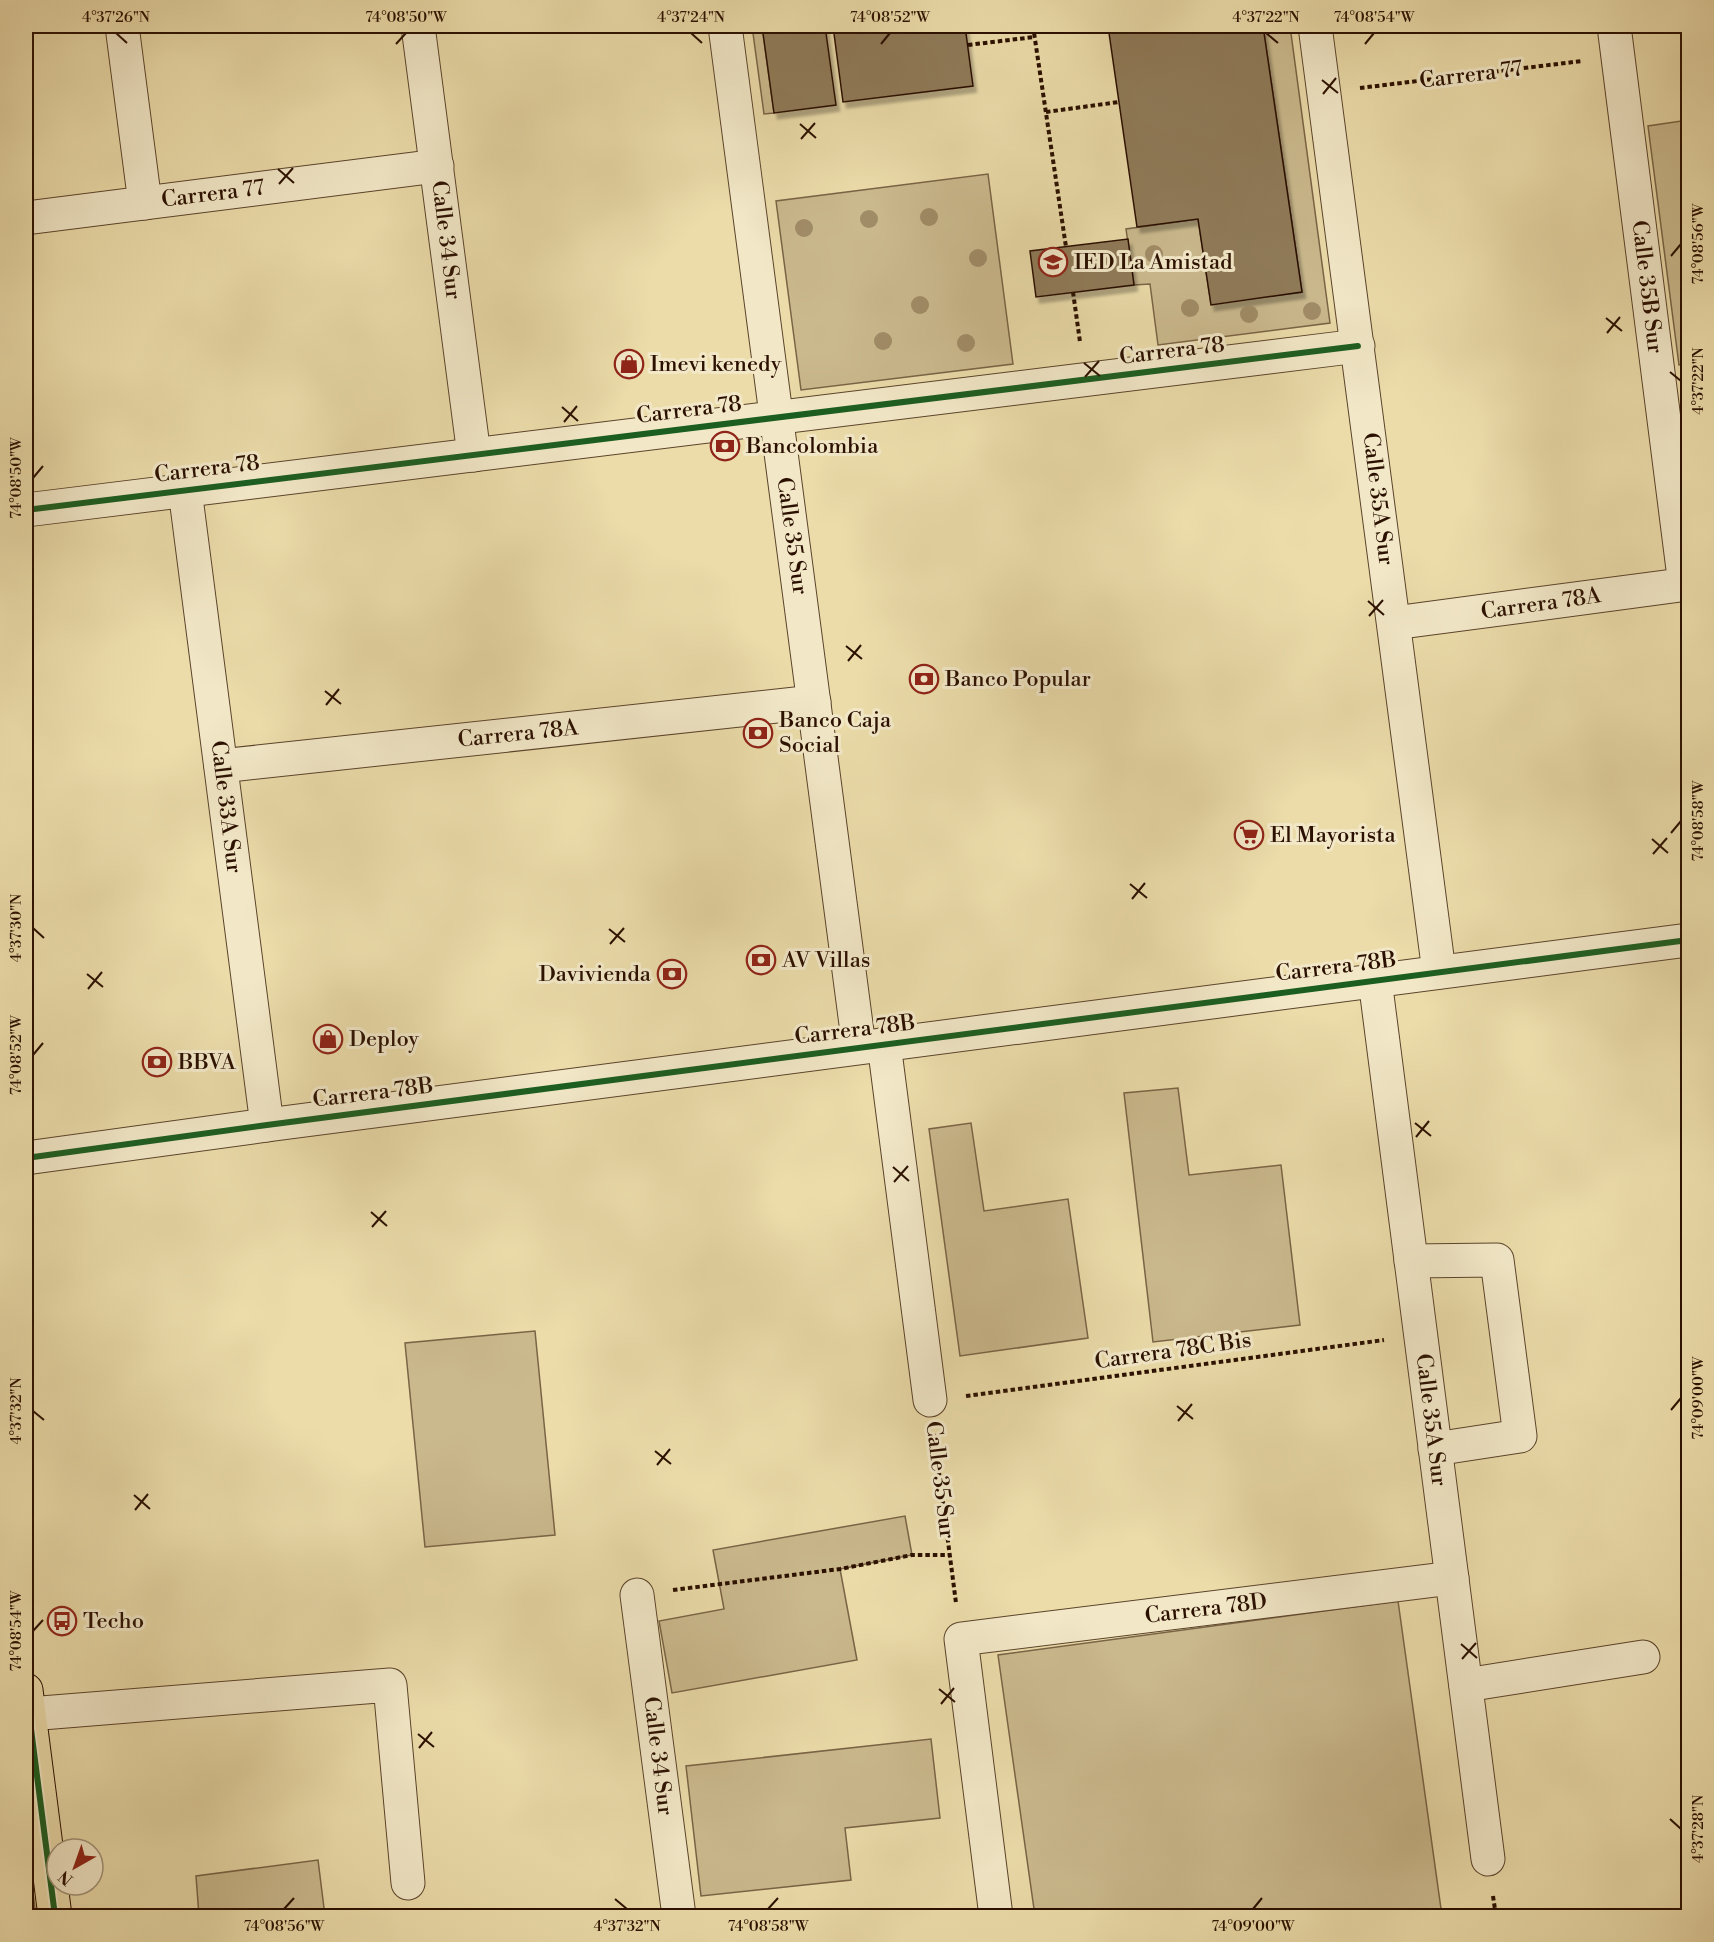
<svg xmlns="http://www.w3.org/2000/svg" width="1714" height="1942" font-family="'Libre Bodoni',serif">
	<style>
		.green { fill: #cab98d; stroke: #7a6446; stroke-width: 1.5 }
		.building { fill: #8f7a58; stroke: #2b1000; stroke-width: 1.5; filter: url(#shadow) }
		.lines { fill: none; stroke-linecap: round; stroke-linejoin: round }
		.minor-casing { stroke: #5b432a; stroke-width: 35 }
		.major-casing { stroke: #2b1000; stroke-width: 35 }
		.path { stroke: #2b1000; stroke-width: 4; stroke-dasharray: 4.5 3; stroke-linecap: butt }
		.minor { stroke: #f2e8c8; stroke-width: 33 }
		.major { stroke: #ebdcaa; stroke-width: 33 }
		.cycleway-casing { stroke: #f2e8c8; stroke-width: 10 }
		.cycleway { stroke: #1b5e20; stroke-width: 6 }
		.tree { fill: #a08c67 }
		.ticks { fill: none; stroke: #2b1000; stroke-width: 2 }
		.labels { text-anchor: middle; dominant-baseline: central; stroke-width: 6; stroke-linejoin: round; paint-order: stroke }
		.street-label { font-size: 22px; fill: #2b1000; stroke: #f2e8c8 }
		.poi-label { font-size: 22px; fill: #2b1000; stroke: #f2e8c8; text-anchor: start }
		.neatline { fill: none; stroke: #2b1000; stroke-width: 2 }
		.ticks-label { font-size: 15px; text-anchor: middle; fill: #2b1000 }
	</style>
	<defs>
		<filter id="shadow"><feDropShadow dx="3.5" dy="6" stdDeviation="1.5" flood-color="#0004"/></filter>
	</defs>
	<rect width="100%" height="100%" fill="#ebdcaa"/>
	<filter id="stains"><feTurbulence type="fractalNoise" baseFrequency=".00333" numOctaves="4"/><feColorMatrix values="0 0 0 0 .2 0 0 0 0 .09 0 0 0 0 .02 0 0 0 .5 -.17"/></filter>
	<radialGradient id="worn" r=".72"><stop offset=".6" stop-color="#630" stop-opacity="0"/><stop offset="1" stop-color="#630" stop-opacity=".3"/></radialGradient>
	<!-- green -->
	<g class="green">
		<polygon points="752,26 762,26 774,113 764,114"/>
		<polygon points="1263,26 1290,26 1330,323 1158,345 1150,284 1134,285 1126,229 1198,219 1211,304 1302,292"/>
		<polygon points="1688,120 1688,364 1679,365 1648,126"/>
		<polygon points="988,174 1013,364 801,390 776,201"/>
		<polygon points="1178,1088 1189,1175 1281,1165 1300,1325 1153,1342 1124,1093"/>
		<polygon points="971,1123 984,1211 1068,1199 1088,1338 960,1356 929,1129"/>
		<polygon points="535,1331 555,1535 425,1547 405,1343"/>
		<polygon points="905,1516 912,1555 840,1569 857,1660 672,1693 659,1621 724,1609 713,1550"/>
		<polygon points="1398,1601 1442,1916 1035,1916 998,1655"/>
		<polygon points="931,1739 940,1818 845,1828 851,1880 701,1896 686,1766"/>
		<polygon points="26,1839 36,1916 26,1916"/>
		<polygon points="318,1860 325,1916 199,1916 196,1876"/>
	</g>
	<!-- building -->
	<g class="building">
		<polygon points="762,26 825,26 836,105 774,113"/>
		<polygon points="833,26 965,26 973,86 843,102"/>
		<polygon points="1108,26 1263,26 1302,292 1211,305 1198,219 1137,227"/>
		<polygon points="1128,239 1134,285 1036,297 1030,251"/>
	</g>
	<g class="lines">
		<!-- minor casing -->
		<g class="minor-casing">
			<g id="minor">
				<polyline points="122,26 145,203"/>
				<polyline points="418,26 474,455"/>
				<polyline points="725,26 859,1047"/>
				<polyline points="1315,26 1439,972"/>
				<polyline points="1614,26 1685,585"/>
				<polyline points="26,218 437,166"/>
				<polyline points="185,490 267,1125"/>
				<polyline points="26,510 1358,346"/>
				<polyline points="1394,623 1688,584"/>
				<polyline points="221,766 814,702"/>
				<polyline points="1375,980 1488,1859"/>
				<polyline points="884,1044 930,1400"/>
				<polyline points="26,1158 267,1125 1688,940"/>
				<polyline points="1411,1261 1497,1260 1520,1436 1435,1449"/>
				<polyline points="637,1595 679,1916"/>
				<polyline points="1466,1685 1643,1657"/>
				<polyline points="29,1714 390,1685 408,1883"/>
				<polyline points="996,1916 961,1639 1452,1578"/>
			</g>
		</g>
		<!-- major casing -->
		<g class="major-casing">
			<polyline id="major" points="26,1690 55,1916"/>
		</g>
		<!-- path -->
		<g class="path">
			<polyline points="1033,26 1066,247"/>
			<polyline points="968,45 1034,37"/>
			<polyline points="1360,88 1582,61"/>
			<polyline points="1046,112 1119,102"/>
			<polyline points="1073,292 1080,342"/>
			<polyline points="966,1396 1384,1340"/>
			<polyline points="934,1434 956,1603"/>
			<polyline points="673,1590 840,1569 912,1555 950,1555"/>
			<polyline points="1493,1896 1496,1916"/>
		</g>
		<!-- minor -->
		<use href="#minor" class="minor"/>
		<!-- major -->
		<use href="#major" class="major"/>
		<!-- cycleway casing -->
		<g class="cycleway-casing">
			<g id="cycleway">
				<polyline points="26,510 1358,346"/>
				<polyline points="26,1158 267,1125 1688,940"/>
				<polyline points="26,1690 55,1916"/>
			</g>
		</g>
		<!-- cycleway -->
		<use href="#cycleway" class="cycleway"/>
	</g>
	<!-- trees -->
	<g class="tree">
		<circle cx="929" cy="217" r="9"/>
		<circle cx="869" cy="219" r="9"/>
		<circle cx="804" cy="228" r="9"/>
		<circle cx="1154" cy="254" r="9"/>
		<circle cx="978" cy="258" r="9"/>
		<circle cx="920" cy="305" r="9"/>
		<circle cx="1190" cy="308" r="9"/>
		<circle cx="1312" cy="311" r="9"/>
		<circle cx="1249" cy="314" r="9"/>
		<circle cx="883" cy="341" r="9"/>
		<circle cx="966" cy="343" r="9"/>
	</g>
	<!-- ticks -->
	<path class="ticks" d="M116 33 127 43M691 33 702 43M1266 33 1278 43M396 44 406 33M881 44 890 33M1365 44 1374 33M1322 80 1338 93M1323 94 1336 78M800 124 816 138M801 139 815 123M278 169 294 183M279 184 293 168M1671 256 1681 244M1606 318 1622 331M1607 333 1620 317M1084 363 1100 376M1670 372 1681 381M1085 377 1099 361M562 407 578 421M564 422 577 406M33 478 43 466M1368 601 1384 615M1369 616 1383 600M846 646 862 659M848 661 861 645M325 691 341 704M326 705 339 689M1671 833 1681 821M1652 839 1668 853M1653 854 1667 838M1130 884 1147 898M1132 899 1145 883M33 928 44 938M609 929 625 942M610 944 624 928M87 974 103 987M88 989 102 972M33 1055 43 1043M1415 1123 1431 1136M1416 1137 1429 1121M893 1167 909 1181M894 1182 908 1166M371 1212 387 1226M372 1227 386 1211M1177 1406 1193 1419M1671 1410 1681 1398M33 1411 44 1420M1178 1421 1192 1404M655 1451 671 1464M657 1465 670 1449M134 1495 150 1509M135 1510 148 1494M33 1631 43 1620M1461 1644 1477 1658M1462 1659 1476 1643M939 1689 955 1702M941 1704 954 1688M418 1734 434 1747M419 1748 432 1732M1670 1819 1681 1829M615 1899 627 1909M284 1909 294 1898M768 1909 778 1898M1253 1909 1262 1898"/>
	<!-- icons -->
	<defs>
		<g id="school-ring" transform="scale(1.5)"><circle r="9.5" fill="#f2e8c8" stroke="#8f2418" stroke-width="1.5"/><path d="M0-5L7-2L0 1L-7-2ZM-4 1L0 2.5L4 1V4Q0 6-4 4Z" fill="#8f2418"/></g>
		<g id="shop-ring" transform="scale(1.5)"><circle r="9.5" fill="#f2e8c8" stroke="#8f2418" stroke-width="1.5"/><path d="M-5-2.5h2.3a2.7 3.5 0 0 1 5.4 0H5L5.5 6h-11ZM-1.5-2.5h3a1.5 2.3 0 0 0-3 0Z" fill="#8f2418"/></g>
		<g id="bank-ring" transform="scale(1.5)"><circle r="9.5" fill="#f2e8c8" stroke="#8f2418" stroke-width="1.5"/><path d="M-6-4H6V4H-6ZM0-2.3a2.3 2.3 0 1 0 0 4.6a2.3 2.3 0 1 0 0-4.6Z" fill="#8f2418"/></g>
		<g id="supermarket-ring" transform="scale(1.5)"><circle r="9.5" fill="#f2e8c8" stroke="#8f2418" stroke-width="1.5"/><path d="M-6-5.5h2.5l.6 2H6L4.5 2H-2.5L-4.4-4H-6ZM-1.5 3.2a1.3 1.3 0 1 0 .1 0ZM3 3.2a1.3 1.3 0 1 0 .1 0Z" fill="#8f2418"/></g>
		<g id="bus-ring" transform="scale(1.5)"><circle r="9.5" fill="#f2e8c8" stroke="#8f2418" stroke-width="1.5"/><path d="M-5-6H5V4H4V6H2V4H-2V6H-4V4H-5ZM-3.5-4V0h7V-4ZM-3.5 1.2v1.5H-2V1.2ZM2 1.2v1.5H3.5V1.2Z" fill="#8f2418"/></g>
	</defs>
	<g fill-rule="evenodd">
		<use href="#school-ring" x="1053" y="262"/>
		<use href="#shop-ring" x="629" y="364"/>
		<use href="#bank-ring" x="725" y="446"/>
		<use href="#bank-ring" x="924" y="679"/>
		<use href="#bank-ring" x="758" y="733"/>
		<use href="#supermarket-ring" x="1249" y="835"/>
		<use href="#bank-ring" x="761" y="960"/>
		<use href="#bank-ring" x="672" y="974"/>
		<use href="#shop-ring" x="328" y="1039"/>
		<use href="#bank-ring" x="157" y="1062"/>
		<use href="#bus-ring" x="62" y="1621"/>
	</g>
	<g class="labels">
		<!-- street labels -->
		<g class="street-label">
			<text transform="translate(1471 75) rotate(-7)">Carrera 77</text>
			<text transform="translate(213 194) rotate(-7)">Carrera 77</text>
			<text transform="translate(446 240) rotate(83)">Calle 34 Sur</text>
			<text transform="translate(1647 287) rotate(83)">Calle 35B Sur</text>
			<text transform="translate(1172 351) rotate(-7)">Carrera 78</text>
			<text transform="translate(689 410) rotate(-7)">Carrera 78</text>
			<text transform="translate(207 469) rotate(-7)">Carrera 78</text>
			<text transform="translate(1378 499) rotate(83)">Calle 35A Sur</text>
			<text transform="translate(792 536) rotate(82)">Calle 35 Sur</text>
			<text transform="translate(1541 604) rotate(-8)">Carrera 78A</text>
			<text transform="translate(518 734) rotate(-6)">Carrera 78A</text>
			<text transform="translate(226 807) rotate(83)">Calle 33A Sur</text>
			<text transform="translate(1336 967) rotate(-7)">Carrera 78B</text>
			<text transform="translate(855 1030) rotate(-7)">Carrera 78B</text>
			<text transform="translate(373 1093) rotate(-7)">Carrera 78B</text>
			<text transform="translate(1173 1351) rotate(-8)">Carrera 78C Bis</text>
			<text transform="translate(1431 1420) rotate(83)">Calle 35A Sur</text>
			<text transform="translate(940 1480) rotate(83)">Calle 35 Sur</text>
			<text transform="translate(1206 1609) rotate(-7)">Carrera 78D</text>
			<text transform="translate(658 1756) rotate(83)">Calle 34 Sur</text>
		</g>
		<!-- poi labels -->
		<g class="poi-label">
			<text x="1074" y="262">IED La Amistad</text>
			<text x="650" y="364">Imevi kenedy</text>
			<text x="746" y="446">Bancolombia</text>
			<text x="945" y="679">Banco Popular</text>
			<text x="779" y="720">Banco Caja<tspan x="779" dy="25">Social</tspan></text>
			<text x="1270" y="835">El Mayorista</text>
			<text x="782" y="960">AV Villas</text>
			<text x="651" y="974" text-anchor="end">Davivienda</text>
			<text x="349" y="1039">Deploy</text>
			<text x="178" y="1062">BBVA</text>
			<text x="83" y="1621">Techo</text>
		</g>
	</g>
	<!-- margin -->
	<rect width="1714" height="1942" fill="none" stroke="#ebdcaa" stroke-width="66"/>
	<!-- north arrow -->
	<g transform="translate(75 1867) rotate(220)"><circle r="28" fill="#f2e8c8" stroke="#a29278" stroke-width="1.5"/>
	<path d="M0-4.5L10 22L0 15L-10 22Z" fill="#8f2418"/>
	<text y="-9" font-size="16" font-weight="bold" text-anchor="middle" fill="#2b1000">N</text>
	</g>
	<rect x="33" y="33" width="1648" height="1876" class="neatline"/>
	<g class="ticks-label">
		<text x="116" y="22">4°37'26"N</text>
		<text x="406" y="22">74°08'50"W</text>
		<text x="691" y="22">4°37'24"N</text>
		<text x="890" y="22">74°08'52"W</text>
		<text x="1266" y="22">4°37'22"N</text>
		<text x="1374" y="22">74°08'54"W</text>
		<text transform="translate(1698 244) rotate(-90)" y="5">74°08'56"W</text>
		<text transform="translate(1698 381) rotate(-90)" y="5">4°37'22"N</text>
		<text transform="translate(16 478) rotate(-90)" y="5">74°08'50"W</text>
		<text transform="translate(1698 821) rotate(-90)" y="5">74°08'58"W</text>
		<text transform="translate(16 928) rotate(-90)" y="5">4°37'30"N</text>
		<text transform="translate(16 1055) rotate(-90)" y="5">74°08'52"W</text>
		<text transform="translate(1698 1398) rotate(-90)" y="5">74°09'00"W</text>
		<text transform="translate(16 1411) rotate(-90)" y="5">4°37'32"N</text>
		<text transform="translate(16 1631) rotate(-90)" y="5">74°08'54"W</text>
		<text transform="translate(1698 1829) rotate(-90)" y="5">4°37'28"N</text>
		<text x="284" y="1931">74°08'56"W</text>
		<text x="627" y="1931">4°37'32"N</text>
		<text x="768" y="1931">74°08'58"W</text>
		<text x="1253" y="1931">74°09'00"W</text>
	</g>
	<rect width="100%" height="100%" filter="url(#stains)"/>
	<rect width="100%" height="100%" fill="url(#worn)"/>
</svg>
